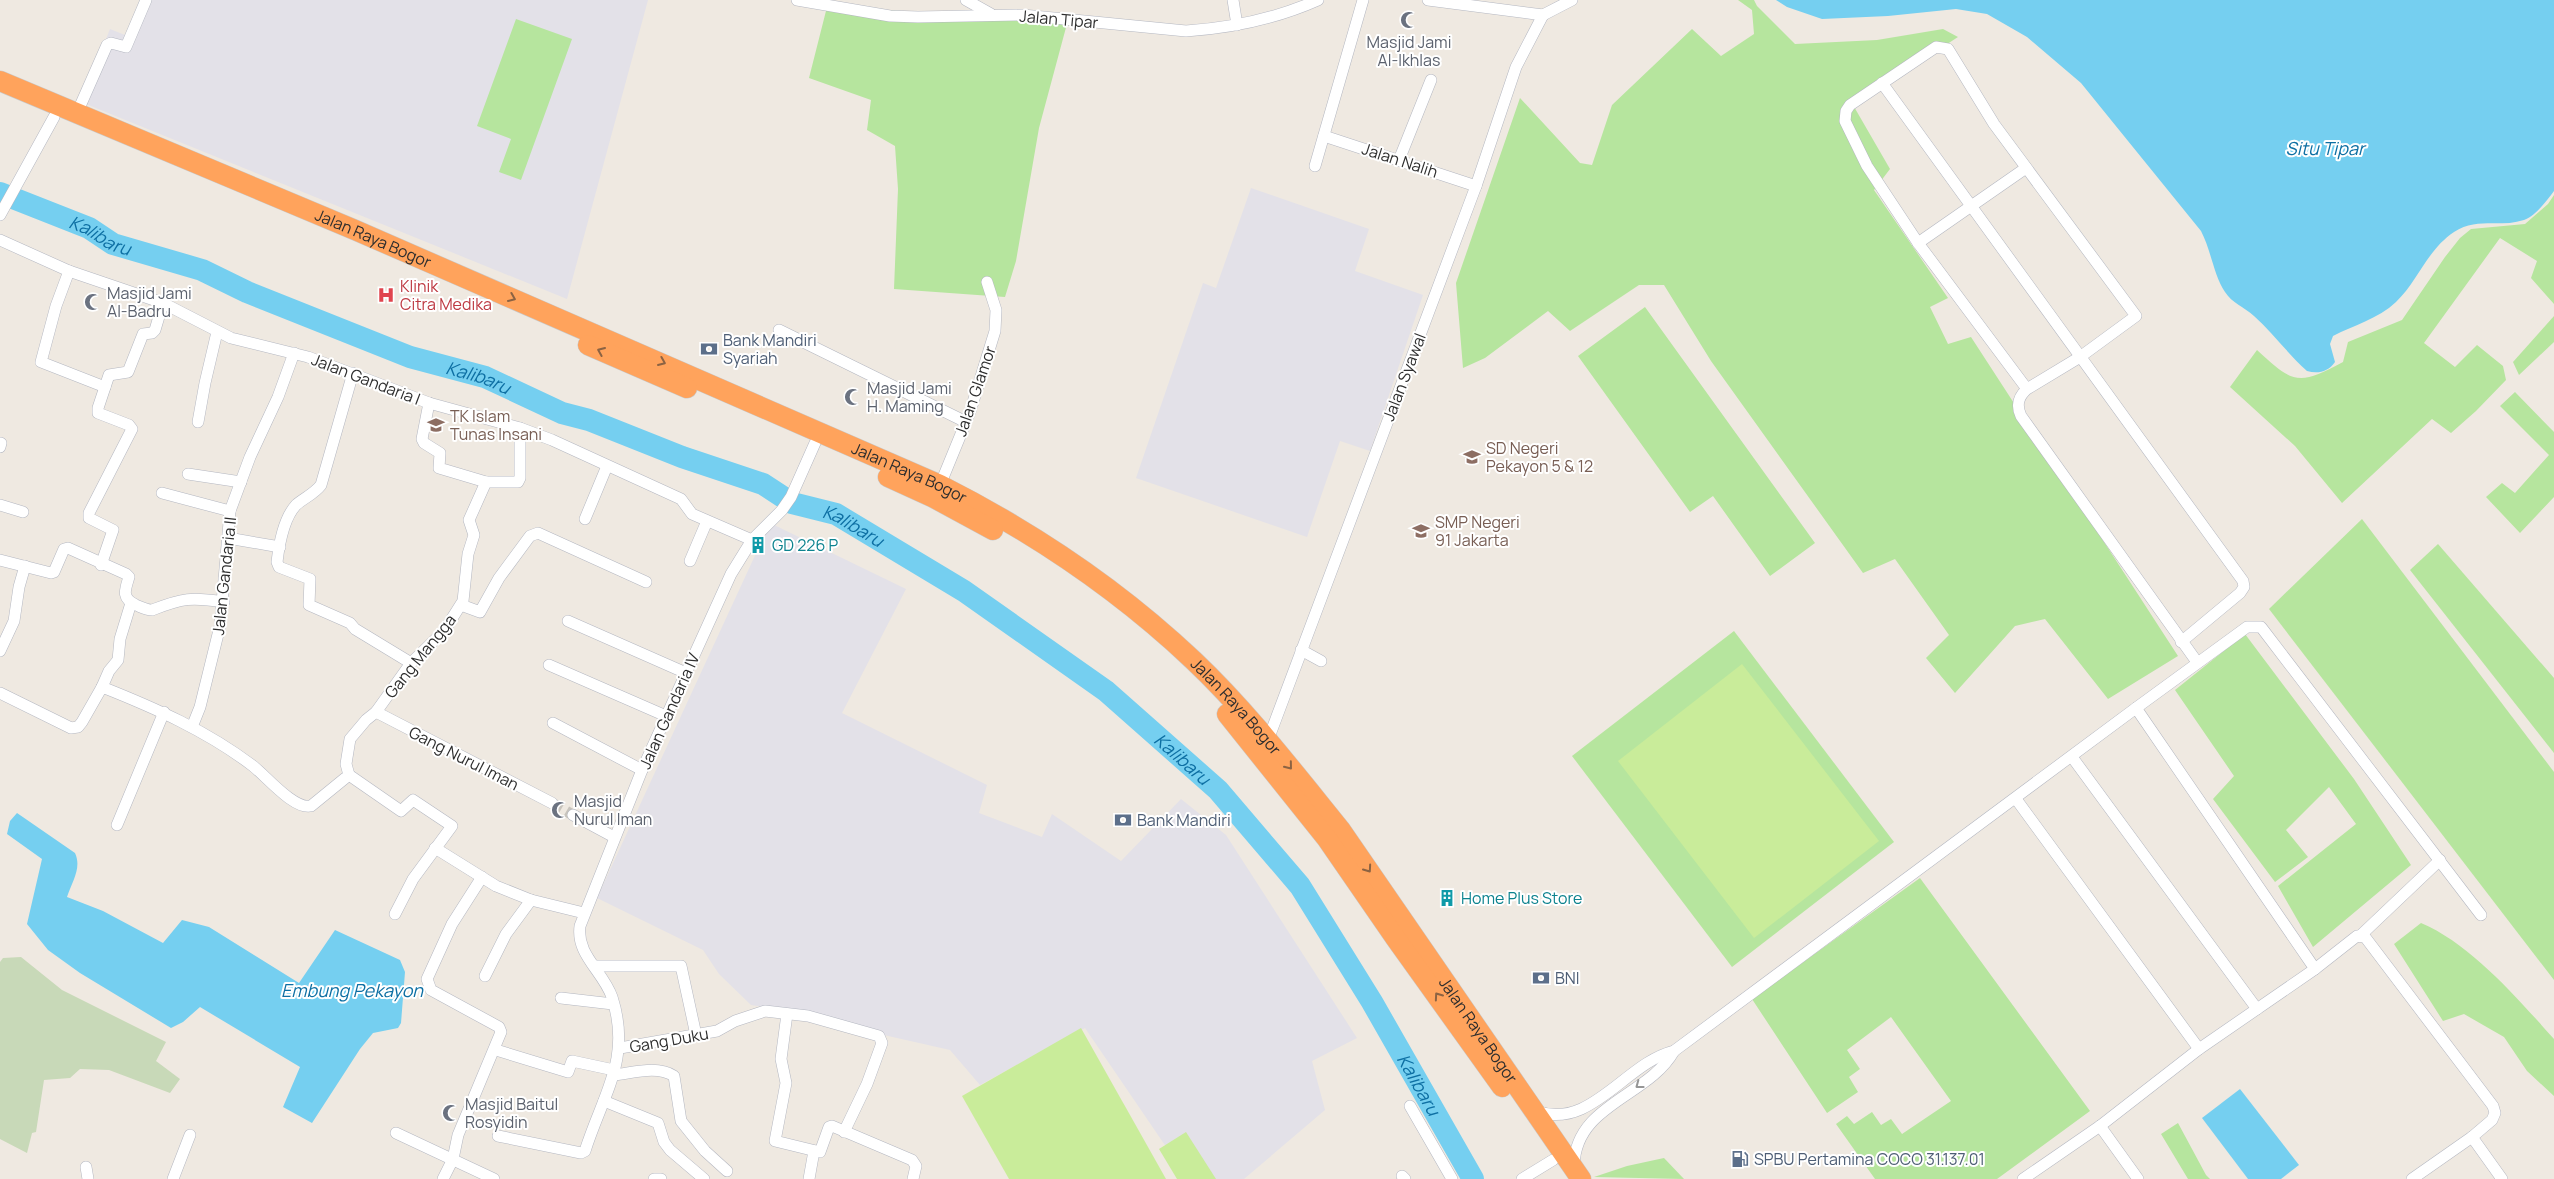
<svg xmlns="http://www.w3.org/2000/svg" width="2554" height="1179" font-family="Manrope,sans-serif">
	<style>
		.industrial { fill: #e3e1e8 }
		.green { fill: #b6e59e }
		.cemetery { fill: #c8d9b8 }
		.pitch { fill: #c9ec9a }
		.water { fill: #75cff0 }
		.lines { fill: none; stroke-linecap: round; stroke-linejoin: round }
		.river { stroke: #75cff0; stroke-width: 22 }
		.street-tunnel { stroke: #c8c4bd; stroke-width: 11; stroke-dasharray: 11 5.5; stroke-linecap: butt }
		.street-casing { stroke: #b4b7c1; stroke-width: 12 }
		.highway-casing { stroke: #c9c9c9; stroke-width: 21 }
		.street { stroke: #fff; stroke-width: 11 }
		.highway { stroke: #ffa35c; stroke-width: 20 }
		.oneway { stroke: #8c6343 }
		.oneway2 { stroke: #969696 }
		.labels { text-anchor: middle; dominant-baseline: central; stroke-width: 4; stroke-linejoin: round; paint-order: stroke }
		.street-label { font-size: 16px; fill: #2e2e2e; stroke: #fff }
		.worship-label { font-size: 16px; fill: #5b616d; stroke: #fff; text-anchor: start }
		.health-label { font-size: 16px; fill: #be3a42; stroke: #fff; text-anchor: start }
		.service-label { font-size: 16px; fill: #4e5e75; stroke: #fff; text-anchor: start }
		.education-label { font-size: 16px; fill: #785e54; stroke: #fff; text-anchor: start }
		.culture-label { font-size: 16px; fill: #0d838f; stroke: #fff; text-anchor: start }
		.water-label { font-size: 18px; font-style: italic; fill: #0d6fa3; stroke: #fff }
	</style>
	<rect width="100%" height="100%" fill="#efe9e1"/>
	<!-- industrial -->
	<g class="industrial">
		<polygon points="145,0 648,0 567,299 81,102 110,29 130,37"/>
		<polygon points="1251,188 1369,229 1355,271 1423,295 1370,451 1340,441 1307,537 1136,478 1203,283 1216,288"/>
		<polygon points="770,523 906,589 842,713 987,785 979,813 1042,837 1052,814 1121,861 1181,799 1226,835 1357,1038 1312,1061 1325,1110 1244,1179 1188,1179 1085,1028 980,1085 950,1050 875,1033 813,1015 751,1005 719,974 703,950 597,898"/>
	</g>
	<!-- green -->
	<g class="green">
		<polygon points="1738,0 1754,0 1757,6 1795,44 1877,40 1943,29 1958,37 1853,105 1890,169 1874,190 1948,298 1930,307 1948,344 1971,337 2178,656 2108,699 2045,619 2015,626 1955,693 1926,658 1949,635 1895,559 1863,573 1711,361 1664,285 1639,285 1570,331 1548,311 1485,358 1463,368 1456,283 1520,98 1580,163 1592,165 1612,105 1692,29 1721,56 1754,34 1752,10"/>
		<polygon points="827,7 1068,20 1039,128 1016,261 1005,297 894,289 898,189 895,146 867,130 871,100 809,78"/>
		<polygon points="516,19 572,39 521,180 499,172 511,139 477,126"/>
		<path d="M2554 195V304L2531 278 2537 261 2500 238 2424 343 2455 367 2477 345 2503 366 2506 380 2476 411 2451 433 2432 419 2342 503 2295 446 2230 387 2257 350C2294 384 2298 386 2343 362L2348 342 2402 320 2445 257 2460 238 2471 229 2525 224 2548 204Z"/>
		<polygon points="1645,307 1815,543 1770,576 1713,496 1690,512 1578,356"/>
		<polygon points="2554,316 2554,342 2519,375 2513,362"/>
		<polygon points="2515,392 2554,432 2554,497 2520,533 2486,497 2502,483 2515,493 2549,455 2500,406"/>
		<polygon points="2362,519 2554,772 2554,980 2269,609"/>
		<polygon points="2438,544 2554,678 2554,753 2410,570"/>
		<polygon points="1734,631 1894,842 1732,967 1572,756"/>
		<polygon points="2245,634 2354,779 2411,865 2313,947 2278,886 2356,824 2329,787 2286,830 2308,857 2275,882 2213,799 2234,776 2175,690"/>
		<polygon points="1920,878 2090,1111 1997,1179 1875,1179 1836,1124 1847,1116 1854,1124 1872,1112 1881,1125 1891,1119 1902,1134 1951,1101 1891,1017 1847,1050 1860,1069 1849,1077 1858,1092 1827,1113 1752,999"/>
		<path d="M2421 923C2471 944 2518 999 2554 1039V1096L2527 1071 2504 1037 2464 1014 2443 1021 2394 944Z"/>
		<polygon points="2178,1123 2206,1175 2210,1179 2188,1179 2161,1134"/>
		<polygon points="1664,1158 1684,1179 1594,1177 1627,1166"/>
	</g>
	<!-- cemetery -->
	<polygon class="cemetery" points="21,957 62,990 166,1042 156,1061 180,1079 170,1093 109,1070 80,1069 70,1078 44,1080 36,1132 32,1133 27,1153 0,1139 0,962 3,958"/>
	<!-- pitch -->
	<g class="pitch">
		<polygon points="1742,664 1879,841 1754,938 1618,761"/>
		<polygon points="1081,1028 1166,1179 1009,1179 962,1096"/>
		<polygon points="1186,1132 1216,1179 1177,1179 1159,1149"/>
	</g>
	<!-- water -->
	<g class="water">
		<path d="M1776 0H2554V191C2547 200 2536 216 2524 220 2500 228 2477 217 2454 232 2427 250 2418 281 2396 302 2378 319 2354 325 2333 336L2330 344 2335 362C2328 372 2318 374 2307 371 2288 354 2273 333 2254 316 2244 307 2232 303 2225 292 2214 276 2211 250 2201 231L2081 83 2027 37 1987 14 1956 9 1888 16 1822 19 1787 7Z"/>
		<path d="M17 813 75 853C82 868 72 882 67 897L103 911 163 943 182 920 209 927 299 983 335 930 400 960 405 972 401 1023 398 1028 373 1033 360 1049 312 1123 283 1107 300 1067 200 1007 183 1022 171 1028 80 973 48 950 27 924 42 859 7 834 10 821Z"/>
		<polygon points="2240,1089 2299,1165 2281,1179 2248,1179 2202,1118"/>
	</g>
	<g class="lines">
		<!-- river -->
		<path class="river" id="s1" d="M0 193 89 228 113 244 202 270 247 292 410 357 485 377 562 413 589 420 682 457 763 484 792 503 836 514 964 591 1106 691 1218 790 1300 886 1372 1002 1473 1179"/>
		<!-- street-tunnel -->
		<polyline class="street-tunnel" points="552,803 573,815"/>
		<!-- street casing -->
		<g class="street-casing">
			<g id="street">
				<path d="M797 0 890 16 918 17 1023 15 1186 31C1233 28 1275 19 1318 0"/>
				<polyline points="966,0 991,14"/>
				<polyline points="1233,0 1237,25"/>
				<polyline points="1428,0 1543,15"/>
				<polyline points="1543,15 1572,0"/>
				<polyline points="1882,83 2243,581 2244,587 2240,593 2181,642"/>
				<polyline points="77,113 107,45 111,43 126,47 146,0"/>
				<polyline points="1324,136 1476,186"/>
				<polyline points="1399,160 1431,80"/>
				<polyline points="1315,166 1363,0"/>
				<polyline points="0,215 54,117"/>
				<polyline points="0,240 69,271 163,303 231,338 308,357 429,403 520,428 552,440 681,499 692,514 752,540"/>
				<polyline points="1918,243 2026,168"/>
				<polyline points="69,271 56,306 41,362 105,387"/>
				<polyline points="779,330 966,422"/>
				<path d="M353 373 321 485C314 494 304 498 296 505 284 518 279 545 277 562L279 567 310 579 309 605 350 623 355 629 411 663"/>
				<path d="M2027 389 2080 357 2136 316 1994 124 1948 49 1936 47 1850 105 1846 111 1845 121 1867 166 1918 243 2027 389C2018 397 2016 405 2021 416L2197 662"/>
				<polyline points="429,403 422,439 424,443 440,453 439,468 486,482"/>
				<polyline points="198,422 205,383 217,332"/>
				<polyline points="0,447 1,443"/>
				<polyline points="188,474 241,482"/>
				<polyline points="938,490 970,412 995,331 996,310 987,282"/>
				<polyline points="162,493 230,511"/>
				<polyline points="0,505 23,512"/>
				<polyline points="585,519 607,466"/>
				<polyline points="228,538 280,547"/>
				<path d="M0 560 51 573 54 572 64 549 68 548 126 574 129 577C125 590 121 598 136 605 141 607 146 610 152 610 183 598 191 597 224 602"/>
				<polyline points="690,561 707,521"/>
				<polyline points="101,565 113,530 89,518 89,513 132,429 129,425 98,413 98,408 109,375 128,372 143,334 152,333 155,330 163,303"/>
				<polyline points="461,605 480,612 499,578 530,536 538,533 646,582"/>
				<polyline points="568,621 686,673"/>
				<polyline points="1301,650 1321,661"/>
				<polyline points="0,651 14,621 19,587 25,566"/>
				<polyline points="549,665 666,716"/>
				<polyline points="102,687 109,671 118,660 120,639 131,603"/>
				<path d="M0 693 71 728 78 727 82 722 102 687C155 708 207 731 253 766 266 776 294 810 311 806L349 775 346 764 350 739 366 720 376 712 411 663 444 631 463 601 468 554 474 535 469 520 486 482H518L520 478V428"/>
				<polyline points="2136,708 2247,627 2261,627 2481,915"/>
				<polyline points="376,712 552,803"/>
				<polyline points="553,723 642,770"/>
				<polyline points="192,727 200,707 220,626 230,511 250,457 278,397 294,353"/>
				<polyline points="1268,740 1476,186 1516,67 1543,15"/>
				<polyline points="2072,757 2257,1009"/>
				<polyline points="349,775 401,811 413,800 452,826 413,879 395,914"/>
				<polyline points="2016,799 2199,1049"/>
				<polyline points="573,815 614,837"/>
				<polyline points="117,825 164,712"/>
				<polyline points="435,848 496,886 531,900 584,913"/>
				<polyline points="2361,935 2440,860"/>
				<polyline points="595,966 681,966 696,1035"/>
				<polyline points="2315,969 2357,936 2365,937 2493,1106 2495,1113 2492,1120 2472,1137"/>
				<polyline points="485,976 506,934 531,900"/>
				<polyline points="561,998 613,1004"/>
				<polyline points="787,1014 781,1059 786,1083 775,1141 820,1152 829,1127 832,1126 912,1160 916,1166 913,1179"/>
				<polyline points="620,1048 717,1031 735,1021 765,1011 808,1016 879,1036 882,1043 867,1084 844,1132"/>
				<polyline points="496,1050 568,1072 572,1061 614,1070"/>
				<path d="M614 1075C633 1073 657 1065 674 1076L681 1121 705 1151 727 1171"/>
				<polyline points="604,1101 658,1123 664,1142 670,1150 704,1179"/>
				<polyline points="1410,1106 1452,1179"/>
				<path d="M1536 1111C1591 1131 1625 1063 1674 1051L2136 708 2315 969 2199 1049 2100 1126 2023 1179"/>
				<polyline points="2100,1126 2138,1179"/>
				<polyline points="396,1133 494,1179"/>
				<path d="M498 1136 581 1153 585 1151C603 1094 632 1059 612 997 603 971 576 955 580 926L642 770 731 574 752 540 782 510 791 497 815 443"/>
				<path d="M1574 1165C1576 1104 1648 1097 1674 1051"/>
				<polyline points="86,1167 88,1179"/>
				<polyline points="1402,1176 1405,1179"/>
				<polyline points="173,1179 190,1135"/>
				<polyline points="443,1179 453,1159 458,1135 501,1032 499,1027 431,990 427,979 452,924 482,877"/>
				<polyline points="654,1179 661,1179"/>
				<polyline points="809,1179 814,1151"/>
				<polyline points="1522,1179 1553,1160"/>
				<polyline points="2412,1179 2472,1137 2502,1179"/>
			</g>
		</g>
		<!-- highway casing -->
		<g class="highway-casing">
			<g id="highway">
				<path id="s2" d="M0 81 355 230 940 485C1031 531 1119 590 1193 660 1247 711 1293 771 1340 829L1581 1179"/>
				<polyline points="588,345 687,388"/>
				<polyline points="888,477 934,498 993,530"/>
				<polyline points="1227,714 1327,839 1396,939 1502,1087"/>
			</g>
		</g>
		<!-- street -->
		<use href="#street" class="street"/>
		<!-- highway -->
		<use href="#highway" class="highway"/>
	</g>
	<!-- one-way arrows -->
	<defs><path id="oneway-chevron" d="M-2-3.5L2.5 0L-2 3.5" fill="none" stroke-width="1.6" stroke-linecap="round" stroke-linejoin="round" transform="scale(1.25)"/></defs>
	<g class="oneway">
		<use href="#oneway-chevron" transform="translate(512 298) rotate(23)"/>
		<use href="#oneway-chevron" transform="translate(601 351) rotate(-157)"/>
		<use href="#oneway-chevron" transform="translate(662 362) rotate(23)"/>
		<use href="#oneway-chevron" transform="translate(1289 766) rotate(51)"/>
		<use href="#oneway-chevron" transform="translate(1368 869) rotate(55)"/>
		<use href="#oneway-chevron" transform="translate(1438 996) rotate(-125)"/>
	</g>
	<use class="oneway2" href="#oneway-chevron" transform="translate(1639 1085) rotate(143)"/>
	<!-- icons -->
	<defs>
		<g id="mosque-bare" transform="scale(1.35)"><path d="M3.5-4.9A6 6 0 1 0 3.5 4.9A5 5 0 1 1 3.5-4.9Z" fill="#6b7280" stroke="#fff" stroke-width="2.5" paint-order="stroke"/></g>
		<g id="hospital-bare" transform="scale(1.35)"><path d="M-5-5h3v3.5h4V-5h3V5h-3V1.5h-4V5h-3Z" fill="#e0444e" stroke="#fff" stroke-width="2.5" paint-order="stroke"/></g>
		<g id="bank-bare" transform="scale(1.35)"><path d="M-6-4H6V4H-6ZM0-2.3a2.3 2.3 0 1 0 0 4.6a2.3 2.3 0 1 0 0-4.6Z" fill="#5c6f8a" stroke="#fff" stroke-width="2.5" paint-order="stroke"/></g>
		<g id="school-bare" transform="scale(1.35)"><path d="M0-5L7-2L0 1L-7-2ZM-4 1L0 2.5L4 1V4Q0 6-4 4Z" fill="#8d6e63" stroke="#fff" stroke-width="2.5" paint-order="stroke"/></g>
		<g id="building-bare" transform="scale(1.35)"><path d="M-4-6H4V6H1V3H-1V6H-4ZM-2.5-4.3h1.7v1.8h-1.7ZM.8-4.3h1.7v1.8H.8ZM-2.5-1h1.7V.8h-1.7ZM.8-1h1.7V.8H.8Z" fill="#0f9aa8" stroke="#fff" stroke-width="2.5" paint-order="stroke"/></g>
		<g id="fuel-bare" transform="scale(1.35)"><path d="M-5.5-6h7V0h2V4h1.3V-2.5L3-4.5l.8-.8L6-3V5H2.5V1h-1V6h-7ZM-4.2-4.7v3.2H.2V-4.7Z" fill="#5c6f8a" stroke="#fff" stroke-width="2.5" paint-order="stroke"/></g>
	</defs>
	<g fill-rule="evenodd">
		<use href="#mosque-bare" x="1409" y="20"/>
		<use href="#hospital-bare" x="386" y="295"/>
		<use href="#mosque-bare" x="93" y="302"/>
		<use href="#bank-bare" x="709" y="349"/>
		<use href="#mosque-bare" x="853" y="397"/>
		<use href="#school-bare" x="436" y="425"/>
		<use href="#school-bare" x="1472" y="457"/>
		<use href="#school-bare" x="1421" y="531"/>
		<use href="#building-bare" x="758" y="545"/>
		<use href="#mosque-bare" x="560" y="810"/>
		<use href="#bank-bare" x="1123" y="820"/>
		<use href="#building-bare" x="1447" y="898"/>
		<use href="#bank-bare" x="1541" y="978"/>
		<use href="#mosque-bare" x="451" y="1113"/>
		<use href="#fuel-bare" x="1740" y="1159"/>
	</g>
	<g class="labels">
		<!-- street labels -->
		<g class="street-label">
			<text transform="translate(1059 19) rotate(5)">Jalan Tipar</text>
			<text transform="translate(1400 160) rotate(18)">Jalan Nalih</text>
			<text stroke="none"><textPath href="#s2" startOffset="405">Jalan Raya Bogor</textPath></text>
			<text transform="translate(1404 377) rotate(-69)">Jalan Syawal</text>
			<text transform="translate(366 379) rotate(21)">Jalan Gandaria I</text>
			<text transform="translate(975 391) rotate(-71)">Jalan Glamor</text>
			<text stroke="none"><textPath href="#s2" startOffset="990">Jalan Raya Bogor</textPath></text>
			<text transform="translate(224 576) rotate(-84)">Jalan Gandaria II</text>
			<text transform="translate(420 656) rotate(-51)">Gang Mangga</text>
			<text stroke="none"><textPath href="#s2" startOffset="1395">Jalan Raya Bogor</textPath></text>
			<text transform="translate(669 711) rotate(-66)">Jalan Gandaria IV</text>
			<text transform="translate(464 758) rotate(27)">Gang Nurul Iman</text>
			<text stroke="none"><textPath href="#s2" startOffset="1800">Jalan Raya Bogor</textPath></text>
			<text transform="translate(669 1040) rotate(-10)">Gang Duku</text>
		</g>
		<!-- worship labels -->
		<g class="worship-label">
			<text x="1409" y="42" text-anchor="middle">Masjid Jami<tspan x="1409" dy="18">Al-Ikhlas</tspan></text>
			<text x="107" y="293">Masjid Jami<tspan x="107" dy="18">Al-Badru</tspan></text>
			<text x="867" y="388">Masjid Jami<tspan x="867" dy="18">H. Maming</tspan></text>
			<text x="574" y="801">Masjid<tspan x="574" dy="18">Nurul Iman</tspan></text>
			<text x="465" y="1104">Masjid Baitul<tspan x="465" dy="18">Rosyidin</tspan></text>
		</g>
		<!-- health labels -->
		<g class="health-label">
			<text x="400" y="286">Klinik<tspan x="400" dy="18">Citra Medika</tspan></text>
		</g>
		<!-- service labels -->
		<g class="service-label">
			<text x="723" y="340">Bank Mandiri<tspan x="723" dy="18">Syariah</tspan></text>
			<text x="1137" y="820">Bank Mandiri</text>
			<text x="1555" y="978">BNI</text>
			<text x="1754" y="1159">SPBU Pertamina COCO 31.137.01</text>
		</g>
		<!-- education labels -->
		<g class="education-label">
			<text x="450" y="416">TK Islam<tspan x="450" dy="18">Tunas Insani</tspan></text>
			<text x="1486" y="448">SD Negeri<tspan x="1486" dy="18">Pekayon 5 &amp; 12</tspan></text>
			<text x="1435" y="522">SMP Negeri<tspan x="1435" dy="18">91 Jakarta</tspan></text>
		</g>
		<!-- culture labels -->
		<g class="culture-label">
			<text x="772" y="545">GD 226 P</text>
			<text x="1461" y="898">Home Plus Store</text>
		</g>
		<!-- water labels -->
		<g class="water-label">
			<text x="2325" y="148">Situ Tipar</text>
			<text stroke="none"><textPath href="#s1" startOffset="109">Kalibaru</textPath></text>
			<text stroke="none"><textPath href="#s1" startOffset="514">Kalibaru</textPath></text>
			<text stroke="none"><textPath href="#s1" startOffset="919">Kalibaru</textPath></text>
			<text stroke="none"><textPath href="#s1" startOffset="1324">Kalibaru</textPath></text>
			<text x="352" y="990">Embung Pekayon</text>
			<text stroke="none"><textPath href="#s1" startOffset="1729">Kalibaru</textPath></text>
		</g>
	</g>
</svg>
